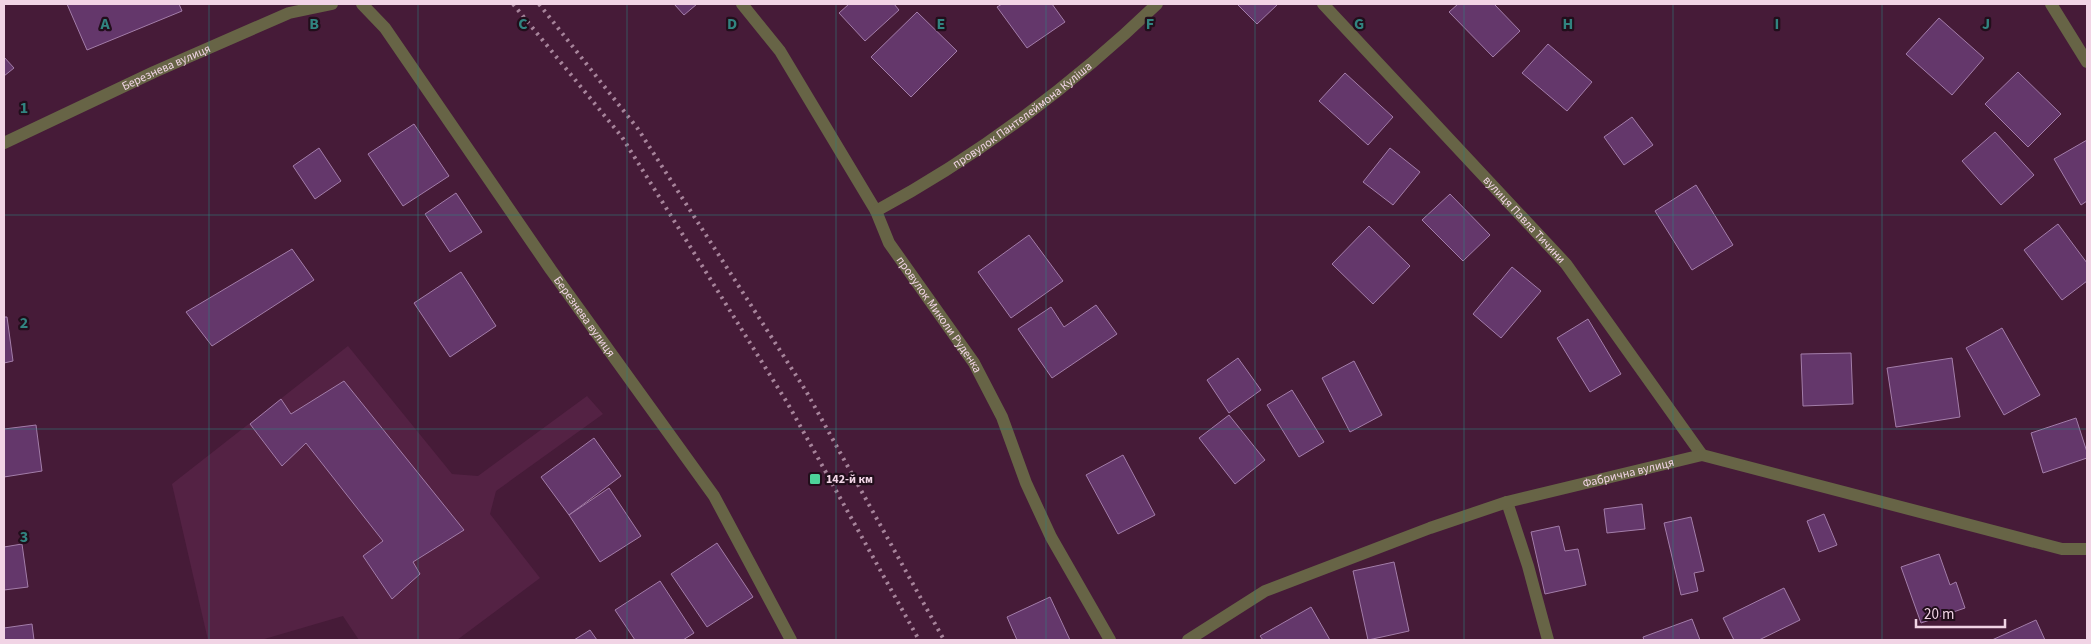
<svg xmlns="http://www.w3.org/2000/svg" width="2091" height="644" font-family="'Source Sans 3',sans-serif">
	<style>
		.built { fill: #542244 }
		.building { fill: #64376b; stroke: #a37da9 }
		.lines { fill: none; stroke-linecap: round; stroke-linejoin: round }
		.street { stroke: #676446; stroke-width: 12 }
		.rail { stroke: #a7849b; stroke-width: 4; stroke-dasharray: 2.5 5; stroke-linecap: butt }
		.grid { fill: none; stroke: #318480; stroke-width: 1; stroke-opacity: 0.55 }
		.poi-dot { fill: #4dd39a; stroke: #210e1b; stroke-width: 2 }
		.labels { text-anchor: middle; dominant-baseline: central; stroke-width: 4.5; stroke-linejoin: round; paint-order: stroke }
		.street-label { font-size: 12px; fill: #f1d4e5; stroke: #210e1b }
		.poi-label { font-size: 12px; font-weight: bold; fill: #f1d4e5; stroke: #210e1b; text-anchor: start }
		.grid-label { font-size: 16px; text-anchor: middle; font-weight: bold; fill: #318480; stroke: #210e1b; stroke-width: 4.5; stroke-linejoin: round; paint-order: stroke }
	</style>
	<rect width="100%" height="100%" fill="#461b38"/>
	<!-- built -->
	<polygon class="built" points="348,346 452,474 478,476 587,396 603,414 496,491 490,514 540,578 457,640 359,640 343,616 261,640 208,640 172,484"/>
	<!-- building -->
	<g class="building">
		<polygon points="67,4 179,4 182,11 87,50"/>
		<polygon points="674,4 697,4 684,15"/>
		<polygon points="849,4 894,4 899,10 865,41 839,13"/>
		<polygon points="1002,4 1052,4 1065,22 1027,48 997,7"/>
		<polygon points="1237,4 1278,4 1257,24"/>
		<polygon points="1458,4 1494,4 1520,31 1493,57 1449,12"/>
		<polygon points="917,12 957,51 911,97 871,57"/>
		<polygon points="1939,18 1984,58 1952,95 1906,54"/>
		<polygon points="1548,44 1592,82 1567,111 1522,73"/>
		<polygon points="4,57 14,68 4,76"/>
		<polygon points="2018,72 2061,114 2028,147 1985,104"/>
		<polygon points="1345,73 1393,117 1368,145 1319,101"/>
		<polygon points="1632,117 1653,145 1624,165 1604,137"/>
		<polygon points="414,124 449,176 403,206 368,154"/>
		<polygon points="1995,132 2034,175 2001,205 1962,161"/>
		<polygon points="2087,140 2087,201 2081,205 2054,159"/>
		<polygon points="319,148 341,181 315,199 293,166"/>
		<polygon points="1390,148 1420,172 1393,205 1363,182"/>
		<polygon points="1696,185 1733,245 1692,270 1655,211"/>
		<polygon points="456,193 482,232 450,252 425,214"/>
		<polygon points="1450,194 1490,235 1463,261 1422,220"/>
		<polygon points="2058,224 2087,263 2087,281 2062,300 2024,250"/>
		<polygon points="1369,226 1410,266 1373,304 1332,264"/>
		<polygon points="1029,235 1063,281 1011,318 978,272"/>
		<polygon points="292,249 314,280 212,346 186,312"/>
		<polygon points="1512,267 1541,291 1501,338 1473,314"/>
		<polygon points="461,272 496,326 450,357 414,303"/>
		<polygon points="1096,305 1117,334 1052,378 1018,329 1051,307 1064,327"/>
		<polygon points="4,317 7,317 13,361 4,363"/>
		<polygon points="1588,319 1621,374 1590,392 1557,338"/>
		<polygon points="2002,328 2040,395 2004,415 1966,348"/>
		<polygon points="1851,353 1853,404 1803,406 1801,354"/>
		<polygon points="1238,358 1261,390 1229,413 1207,380"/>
		<polygon points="1952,358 1960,417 1896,427 1887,368"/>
		<polygon points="1354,361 1382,415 1350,432 1322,378"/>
		<polygon points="344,381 464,530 413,562 420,574 392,599 363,556 383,541 306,443 282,466 250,424 281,399 291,414"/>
		<polygon points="1292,390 1324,442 1299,457 1267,405"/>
		<polygon points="1229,415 1265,460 1235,484 1199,438"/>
		<polygon points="2076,418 2087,452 2087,458 2043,473 2031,433"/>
		<polygon points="36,425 42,471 4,477 4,429"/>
		<polygon points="594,438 621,476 569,515 541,477"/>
		<polygon points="1123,455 1155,515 1118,534 1086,475"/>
		<polygon points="609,488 641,536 600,562 569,515"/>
		<polygon points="1642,504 1645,529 1607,533 1604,509"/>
		<polygon points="1824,514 1837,545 1819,552 1807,521"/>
		<polygon points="1691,517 1704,571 1694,573 1698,591 1681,595 1664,523"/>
		<polygon points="1559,526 1565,551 1578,549 1586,585 1545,594 1531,532"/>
		<polygon points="717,543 753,597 707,627 671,574"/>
		<polygon points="22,544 28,587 4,590 4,547"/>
		<polygon points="1939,554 1950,585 1956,582 1965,608 1921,623 1901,567"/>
		<polygon points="1394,562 1409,631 1368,640 1353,571"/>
		<polygon points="660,581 694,633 683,640 635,640 615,610"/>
		<polygon points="1784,588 1800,620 1759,640 1734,640 1723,618"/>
		<polygon points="1050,597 1070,640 1017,640 1007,617"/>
		<polygon points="1311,607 1330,640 1263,640 1260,636"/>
		<polygon points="1692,619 1700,640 1644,640 1643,637"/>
		<polygon points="2036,620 2045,640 1992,640"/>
		<polygon points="32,624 34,640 4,640 4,628"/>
		<polygon points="590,630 597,640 574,640"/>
	</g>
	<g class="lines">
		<!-- street -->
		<g class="street">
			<path id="s1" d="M362 4 385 28 551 270 714 496 791 640"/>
			<path id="s2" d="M742 4 780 51 876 211 889 243 974 363 1002 417 1026 483 1051 537 1110 640"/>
			<path id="s3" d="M1323 4 1566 264 1702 455"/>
			<polyline points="2051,4 2087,62"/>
			<path id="s4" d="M4 143 154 72 289 13 332 4"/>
			<path id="s5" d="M876 211C977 157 1075 83 1157 4"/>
			<polyline points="1507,502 1528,566 1548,640"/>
			<path id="s6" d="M1188 640 1265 591 1430 528 1507 502 1702 455 2062 549H2087"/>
		</g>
		<!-- rail -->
		<g class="rail">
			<polyline points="513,4 622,137 788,404 919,640"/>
			<polyline points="539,4 638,129 806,391 944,640"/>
		</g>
	</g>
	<!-- grid -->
	<path class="grid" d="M209 4V640M418 4V640M627 4V640M836 4V640M1046 4V640M1255 4V640M1464 4V640M1673 4V640M1882 4V640M4 215H2087M4 429H2087"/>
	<!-- markers -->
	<rect class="poi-dot" x="809" y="473" width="12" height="12" rx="2.5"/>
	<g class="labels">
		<!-- street labels -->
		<g class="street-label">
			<text stroke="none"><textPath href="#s4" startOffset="179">Березнева вулиця</textPath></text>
			<text stroke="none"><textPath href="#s5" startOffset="175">провулок Пантелеймона Куліша</textPath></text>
			<text stroke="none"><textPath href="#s3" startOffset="295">вулиця Павла Тичини</textPath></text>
			<text stroke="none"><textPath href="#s2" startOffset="369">провулок Миколи Руденка</textPath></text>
			<text stroke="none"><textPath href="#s1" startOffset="384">Березнева вулиця</textPath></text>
			<text stroke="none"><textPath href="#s6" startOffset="474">Фабрична вулиця</textPath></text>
		</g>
		<!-- poi labels -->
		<g class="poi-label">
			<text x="826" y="479">142-й км</text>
		</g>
	</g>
	<g class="grid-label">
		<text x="105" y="29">A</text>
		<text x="314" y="29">B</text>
		<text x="523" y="29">C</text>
		<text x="732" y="29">D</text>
		<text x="941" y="29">E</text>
		<text x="1150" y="29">F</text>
		<text x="1359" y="29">G</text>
		<text x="1568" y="29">H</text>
		<text x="1777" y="29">I</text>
		<text x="1986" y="29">J</text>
		<text x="24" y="113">1</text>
		<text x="24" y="328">2</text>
		<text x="24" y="542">3</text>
	</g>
	<!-- border -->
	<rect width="2091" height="644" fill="none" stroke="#f1d4e5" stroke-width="10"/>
	<!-- scale -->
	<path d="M1916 619v8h89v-8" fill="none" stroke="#f1d4e5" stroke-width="2.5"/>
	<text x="1924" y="619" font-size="15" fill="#f1d4e5" stroke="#210e1b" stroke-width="4" paint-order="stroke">20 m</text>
</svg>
